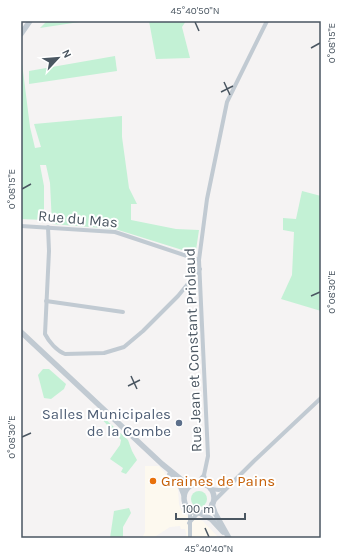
<svg xmlns="http://www.w3.org/2000/svg" width="342" height="559" font-family="Karla,sans-serif">
	<style>
		.commercial { fill: #fdf9ef }
		.green { fill: #c3f1d5 }
		.lines { fill: none; stroke-linecap: round; stroke-linejoin: round }
		.minor { stroke: #c1cad2; stroke-width: 4 }
		.tertiary { stroke: #c1cad2; stroke-width: 5.5 }
		.ticks { fill: none; stroke: #4a5661; stroke-width: 1.5 }
		.service-dot { fill: #5c6f8a; stroke: #fff; stroke-width: 1.5 }
		.food-dot { fill: #e8710a; stroke: #fff; stroke-width: 1.5 }
		.labels { text-anchor: middle; dominant-baseline: central; stroke-width: 4; stroke-linejoin: round; paint-order: stroke }
		.street-label { font-size: 15px; fill: #4a5661; stroke: #fff }
		.service-label { font-size: 15px; fill: #4e5e75; stroke: #fff; text-anchor: end }
		.food-label { font-size: 15px; fill: #c56008; stroke: #fff; text-anchor: start }
		.neatline { fill: none; stroke: #4a5661; stroke-width: 1.5 }
		.ticks-label { font-size: 10px; text-anchor: middle; fill: #4a5661 }
	</style>
	<rect width="100%" height="100%" fill="#f5f3f3"/>
	<!-- commercial -->
	<polygon class="commercial" points="145,466 159,466 178,489 179,504 181,510 186,515 203,521 219,538 187,538 185,529 181,529 180,526 170,527 153,538 142,538 145,532"/>
	<!-- green -->
	<g class="green">
		<polygon points="47,21 86,21 40,28"/>
		<polygon points="149,21 186,21 182,27 190,58 156,59"/>
		<polygon points="21,55 30,127 35,148 41,147 34,124 122,116 122,137 129,188 137,204 131,204 131,220 176,229 199,230 196,250 192,253 115,229 52,224 50,183 46,165 40,165 44,186 44,220 21,219"/>
		<polygon points="115,56 117,71 29,84 29,71"/>
		<polygon points="302,191 321,196 321,311 281,299 292,275 294,232 283,230 283,218 296,219"/>
		<polygon points="43,369 49,369 66,384 64,389 51,399 44,398 38,375"/>
		<polygon points="99,416 103,417 128,440 132,451 137,460 126,474 121,472 123,468 110,459 120,445 121,440"/>
		<circle cx="199" cy="499" r="8"/>
		<polygon points="129,508 131,513 123,527 123,538 110,538 114,511"/>
	</g>
	<g class="lines">
		<!-- minor -->
		<g class="minor">
			<polyline points="21,226 115,232 199,260"/>
			<path d="M48 227 49 251 45 334C49 342 57 351 65 354L104 353 124 347 143 331 178 296 200 269"/>
			<polyline points="46,301 123,312"/>
			<polyline points="197,483 204,475"/>
			<polyline points="207,486 204,475 208,456 199,260 207,199 227,102 267,21"/>
			<polyline points="210,489 219,490 227,487"/>
			<polyline points="213,502 254,461 321,398"/>
			<polyline points="187,507 190,514 190,537"/>
			<polyline points="189,523 198,513"/>
		</g>
		<!-- tertiary -->
		<g class="tertiary">
			<polyline points="21,34 30,21"/>
			<polyline points="21,332 162,464 183,481 192,485"/>
			<polyline points="170,474 180,485 184,495"/>
			<circle cx="199" cy="498" r="15"/>
			<polyline points="212,504 215,513 229,538"/>
			<polyline points="200,513 211,519 223,532"/>
		</g>
	</g>
	<!-- ticks -->
	<path class="ticks" d="M195 22 199 31M311 48 320 43M224 82 230 95M221 92 233 86M22 189 31 184M311 296 320 292M131 376 137 389M128 386 140 380M22 437 31 433M205 528 209 537"/>
	<!-- markers -->
	<circle class="service-dot" cx="179" cy="423" r="4"/>
	<circle class="food-dot" cx="153" cy="481" r="4"/>
	<g class="labels">
		<!-- street labels -->
		<g class="street-label">
			<text transform="translate(78 219) rotate(5)">Rue du Mas</text>
			<text transform="translate(193 350) rotate(-92)">Rue Jean et Constant Priolaud</text>
		</g>
		<!-- service labels -->
		<g class="service-label">
			<text x="171" y="414">Salles Municipales<tspan x="171" dy="17">de la Combe</tspan></text>
		</g>
		<!-- food labels -->
		<g class="food-label">
			<text x="161" y="481">Graines de Pains</text>
		</g>
	</g>
	<!-- border -->
	<rect width="342" height="559" fill="none" stroke="#ffffff" stroke-width="44"/>
	<!-- north arrow -->
	<g transform="translate(58 58) rotate(64)" stroke="#ffffff" stroke-width="3" paint-order="stroke">
	<path d="M0-3L7 15L0 10L-7 15Z" fill="#4a5661"/>
	<text y="-6" font-size="11" font-weight="bold" text-anchor="middle" fill="#4a5661">N</text>
	</g>
	<!-- scale -->
	<path d="M176 513v6h69v-6" fill="none" stroke="#4a5661" stroke-width="2"/>
	<text x="182" y="513" font-size="12" fill="#4a5661" stroke="#ffffff" stroke-width="3" paint-order="stroke">100 m</text>
	<rect x="22" y="22" width="298" height="515" class="neatline"/>
	<g class="ticks-label">
		<text x="195" y="14">45°40'50"N</text>
		<text transform="translate(331 43) rotate(-90)" y="4">0°08'15"E</text>
		<text transform="translate(11 189) rotate(-90)" y="4">0°08'15"E</text>
		<text transform="translate(331 292) rotate(-90)" y="4">0°08'30"E</text>
		<text transform="translate(11 437) rotate(-90)" y="4">0°08'30"E</text>
		<text x="209" y="552">45°40'40"N</text>
	</g>
</svg>
